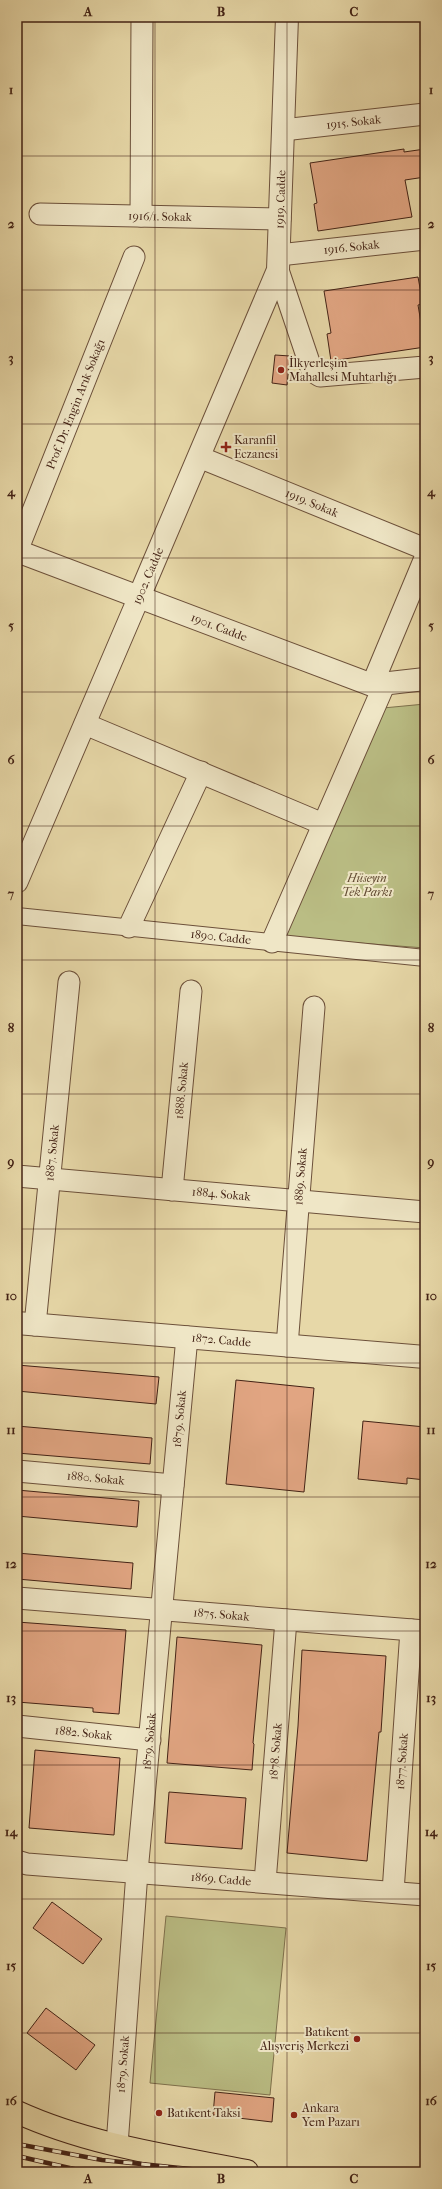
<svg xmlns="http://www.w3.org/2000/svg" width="442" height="2189" font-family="'IM FELL French Canon',serif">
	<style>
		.green { fill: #babd84; stroke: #7e704c }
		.building { fill: #e1a582; stroke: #432215 }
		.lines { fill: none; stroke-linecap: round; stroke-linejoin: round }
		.pedestrian-casing { stroke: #6c503a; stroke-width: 18 }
		.minor-casing { stroke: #6c503a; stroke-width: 23 }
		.tertiary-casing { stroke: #6c503a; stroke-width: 24 }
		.primary-casing { stroke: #432215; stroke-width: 24 }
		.pedestrian { stroke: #efe6c6; stroke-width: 16 }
		.minor { stroke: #efe6c6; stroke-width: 21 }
		.tertiary { stroke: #efe6c6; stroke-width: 22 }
		.primary { stroke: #e7d8a8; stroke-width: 22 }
		.rail-casing { stroke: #432215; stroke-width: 4.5 }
		.rail { stroke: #efe6c6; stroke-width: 3; stroke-dasharray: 9; stroke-linecap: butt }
		.grid { fill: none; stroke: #432215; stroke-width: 1; stroke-opacity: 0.55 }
		.poi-dot { fill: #8f2418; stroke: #efe6c6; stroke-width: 1.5 }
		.labels { text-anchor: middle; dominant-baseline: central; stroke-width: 4; stroke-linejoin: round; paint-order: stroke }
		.street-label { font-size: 12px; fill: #432215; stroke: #efe6c6 }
		.poi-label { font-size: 12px; fill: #432215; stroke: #efe6c6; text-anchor: start }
		.park-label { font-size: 12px; font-style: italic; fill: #614931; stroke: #efe6c6 }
		.neatline { fill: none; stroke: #432215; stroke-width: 1.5 }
		.grid-label { font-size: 13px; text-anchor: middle; font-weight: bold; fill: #432215 }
	</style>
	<rect width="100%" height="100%" fill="#e7d8a8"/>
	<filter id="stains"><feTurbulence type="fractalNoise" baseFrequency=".005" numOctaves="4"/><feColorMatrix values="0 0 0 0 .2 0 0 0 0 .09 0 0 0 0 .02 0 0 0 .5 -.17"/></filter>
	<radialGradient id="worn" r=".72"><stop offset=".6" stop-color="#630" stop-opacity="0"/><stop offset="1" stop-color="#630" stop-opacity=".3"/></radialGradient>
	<!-- green -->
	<g class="green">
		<polygon points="425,704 425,948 279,937 383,708"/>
		<polygon points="166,1916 286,1928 270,2095 150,2083"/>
	</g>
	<!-- building -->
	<g class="building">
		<polygon points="404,149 404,152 425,149 425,177 405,180 412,217 318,231 314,204 317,203 310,163"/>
		<polygon points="418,277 423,304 418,305 425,347 331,361 327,334 331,333 324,291"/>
		<polygon points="275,355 290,356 287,385 272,383"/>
		<polygon points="17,1365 159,1377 156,1404 17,1391"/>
		<polygon points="236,1380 314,1388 304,1492 226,1484"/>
		<polygon points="363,1421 425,1427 425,1480 407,1478 407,1484 358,1479"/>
		<polygon points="17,1426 152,1438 150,1464 17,1453"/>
		<polygon points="17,1490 139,1501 137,1527 17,1516"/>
		<polygon points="17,1553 133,1563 131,1589 17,1579"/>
		<polygon points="17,1622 126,1630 119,1714 93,1712 93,1708 17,1702"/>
		<polygon points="177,1637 262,1645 253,1743 254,1744 252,1770 167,1763"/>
		<polygon points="302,1650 386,1656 381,1732 379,1732 367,1861 287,1853 298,1726"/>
		<polygon points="35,1750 120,1758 114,1835 29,1828"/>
		<polygon points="169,1792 246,1798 242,1849 165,1843"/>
		<polygon points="52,1902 102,1939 83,1964 33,1928"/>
		<polygon points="46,2008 95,2045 76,2070 27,2033"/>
		<polygon points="215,2092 274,2098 272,2122 213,2115"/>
	</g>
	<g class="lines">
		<!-- pedestrian casing -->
		<g class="pedestrian-casing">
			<g id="pedestrian">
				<path id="s1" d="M17 916 425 958"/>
			</g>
		</g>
		<!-- minor casing -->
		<g class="minor-casing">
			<g id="minor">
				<path id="s2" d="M283 130 425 114"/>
				<path id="s3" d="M40 214 280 219"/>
				<polyline points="141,216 142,17"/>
				<path id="s4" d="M279 255 425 239"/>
				<polyline points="278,270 312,371 320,376 425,367"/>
				<path id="s5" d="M199 457 425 549"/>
				<path id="s6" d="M17 551 134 257"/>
				<polyline points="372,685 425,558"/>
				<polyline points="85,724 323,824"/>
				<polyline points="17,882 139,597"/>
				<polyline points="129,927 201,772"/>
				<polyline points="272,942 385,683"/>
				<path id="s7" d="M17 1176 425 1212"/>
				<path id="s8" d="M172 1190 191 991"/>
				<path id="s9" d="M35 1325 69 982"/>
				<path id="s10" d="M287 1346 314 1007"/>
				<path id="s11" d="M17 1471 173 1485"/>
				<path id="s12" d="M17 1598 425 1631"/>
				<path id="s13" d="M17 1726 150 1740"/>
				<path id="s14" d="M17 1861 27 1864 425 1895"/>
				<path id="s15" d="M265 1882 286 1620"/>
				<path id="s16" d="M393 1892 411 1630"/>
				<path id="s17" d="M117 2145 137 1872 187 1337"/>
			</g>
		</g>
		<!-- tertiary casing -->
		<g class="tertiary-casing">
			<g id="tertiary">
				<path id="s18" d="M17 551 372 685 425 679"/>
				<path id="s19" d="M139 597 278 270 287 17"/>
				<path id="s20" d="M17 1323 425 1357"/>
			</g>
		</g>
		<!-- primary casing -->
		<g class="primary-casing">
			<path id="primary" d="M17 2112C89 2145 170 2156 247 2171"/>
		</g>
		<!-- pedestrian -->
		<use href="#pedestrian" class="pedestrian"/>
		<!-- minor -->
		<use href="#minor" class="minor"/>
		<!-- tertiary -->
		<use href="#tertiary" class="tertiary"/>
		<!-- primary -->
		<use href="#primary" class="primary"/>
		<!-- rail casing -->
		<g class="rail-casing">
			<g id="rail">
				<polyline points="17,2144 102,2160 219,2172"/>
				<polyline points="17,2156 87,2172"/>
			</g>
		</g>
		<!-- rail -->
		<use href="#rail" class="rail"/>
	</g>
	<!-- grid -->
	<path class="grid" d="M155 17V2172M287 17V2172M17 156H425M17 290H425M17 424H425M17 558H425M17 692H425M17 826H425M17 960H425M17 1094H425M17 1229H425M17 1363H425M17 1497H425M17 1631H425M17 1765H425M17 1899H425M17 2033H425"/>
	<!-- markers -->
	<g class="poi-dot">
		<circle cx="281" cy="370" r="4"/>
		<path d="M224 441h4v4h4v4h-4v4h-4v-4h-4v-4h4z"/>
		<circle cx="357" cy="2039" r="4"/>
		<circle cx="159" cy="2113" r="4"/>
		<circle cx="294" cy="2115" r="4"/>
	</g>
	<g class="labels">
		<!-- street labels -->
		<g class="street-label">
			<text stroke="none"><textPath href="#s2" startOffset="71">1915. Sokak</textPath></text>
			<text stroke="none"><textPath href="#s19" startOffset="426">1919. Cadde</textPath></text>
			<text stroke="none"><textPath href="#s3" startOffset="120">1916/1. Sokak</textPath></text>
			<text stroke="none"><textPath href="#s4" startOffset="73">1916. Sokak</textPath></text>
			<text stroke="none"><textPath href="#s6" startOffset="158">Prof. Dr. Engin Arık Sokağı</textPath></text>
			<text stroke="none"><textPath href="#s5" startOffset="122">1919. Sokak</textPath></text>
			<text transform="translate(148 576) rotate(-67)">1902. Cadde</text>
			<text stroke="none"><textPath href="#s18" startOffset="216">1901. Cadde</textPath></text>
			<text stroke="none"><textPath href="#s1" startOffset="205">1890. Cadde</textPath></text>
			<text stroke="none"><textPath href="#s8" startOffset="100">1888. Sokak</textPath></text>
			<text stroke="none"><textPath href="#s9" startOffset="173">1887. Sokak</textPath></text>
			<text stroke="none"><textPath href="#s10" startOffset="170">1889. Sokak</textPath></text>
			<text stroke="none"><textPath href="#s7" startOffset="205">1884. Sokak</textPath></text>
			<text stroke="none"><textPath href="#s20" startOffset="205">1872. Cadde</textPath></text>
			<text stroke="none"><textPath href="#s17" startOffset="729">1879. Sokak</textPath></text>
			<text stroke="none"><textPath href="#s11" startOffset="79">1880. Sokak</textPath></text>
			<text stroke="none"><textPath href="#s12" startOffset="205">1875. Sokak</textPath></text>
			<text stroke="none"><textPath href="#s13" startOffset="67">1882. Sokak</textPath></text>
			<text stroke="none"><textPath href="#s17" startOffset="405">1879. Sokak</textPath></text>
			<text stroke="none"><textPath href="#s15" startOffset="131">1878. Sokak</textPath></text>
			<text stroke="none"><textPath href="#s16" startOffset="131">1877. Sokak</textPath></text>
			<text stroke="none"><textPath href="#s14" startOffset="205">1869. Cadde</textPath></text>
			<text stroke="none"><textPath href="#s17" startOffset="81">1879. Sokak</textPath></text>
		</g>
		<!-- poi labels -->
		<g class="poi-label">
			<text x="289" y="363">İlkyerleşim<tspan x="289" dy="14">Mahallesi Muhtarlığı</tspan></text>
			<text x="234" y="440">Karanfil<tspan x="234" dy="14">Eczanesi</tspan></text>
			<text x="349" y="2032" text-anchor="end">Batıkent<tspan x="349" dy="14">Alışveriş Merkezi</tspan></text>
			<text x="302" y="2108">Ankara<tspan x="302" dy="14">Yem Pazarı</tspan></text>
			<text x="167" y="2113">Batıkent Taksi</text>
		</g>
		<!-- park labels -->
		<g class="park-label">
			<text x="367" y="878">Hüseyin<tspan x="367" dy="14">Tek Parkı</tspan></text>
		</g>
	</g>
	<!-- margin -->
	<rect width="442" height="2189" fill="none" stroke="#e7d8a8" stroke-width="44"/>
	<rect x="22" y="22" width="398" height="2145" class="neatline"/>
	<g class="grid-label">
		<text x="88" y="16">A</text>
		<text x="221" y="16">B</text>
		<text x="354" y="16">C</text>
		<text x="11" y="94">1</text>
		<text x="431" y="94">1</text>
		<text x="11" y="228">2</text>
		<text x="431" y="228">2</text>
		<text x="11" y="362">3</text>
		<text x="431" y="362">3</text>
		<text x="11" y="496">4</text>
		<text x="431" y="496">4</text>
		<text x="11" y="630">5</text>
		<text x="431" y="630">5</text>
		<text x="11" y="764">6</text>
		<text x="431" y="764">6</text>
		<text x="11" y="898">7</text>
		<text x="431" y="898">7</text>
		<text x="11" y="1032">8</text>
		<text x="431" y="1032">8</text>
		<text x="11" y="1166">9</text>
		<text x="431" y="1166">9</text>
		<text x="11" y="1300">10</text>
		<text x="431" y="1300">10</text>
		<text x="11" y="1434">11</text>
		<text x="431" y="1434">11</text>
		<text x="11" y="1568">12</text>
		<text x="431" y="1568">12</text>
		<text x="11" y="1702">13</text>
		<text x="431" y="1702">13</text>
		<text x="11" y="1836">14</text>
		<text x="431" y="1836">14</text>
		<text x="11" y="1970">15</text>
		<text x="431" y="1970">15</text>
		<text x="11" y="2105">16</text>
		<text x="431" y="2105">16</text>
		<text x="88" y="2183">A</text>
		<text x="221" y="2183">B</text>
		<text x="354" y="2183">C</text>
	</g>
	<rect width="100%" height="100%" filter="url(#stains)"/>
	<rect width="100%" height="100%" fill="url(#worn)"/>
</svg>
